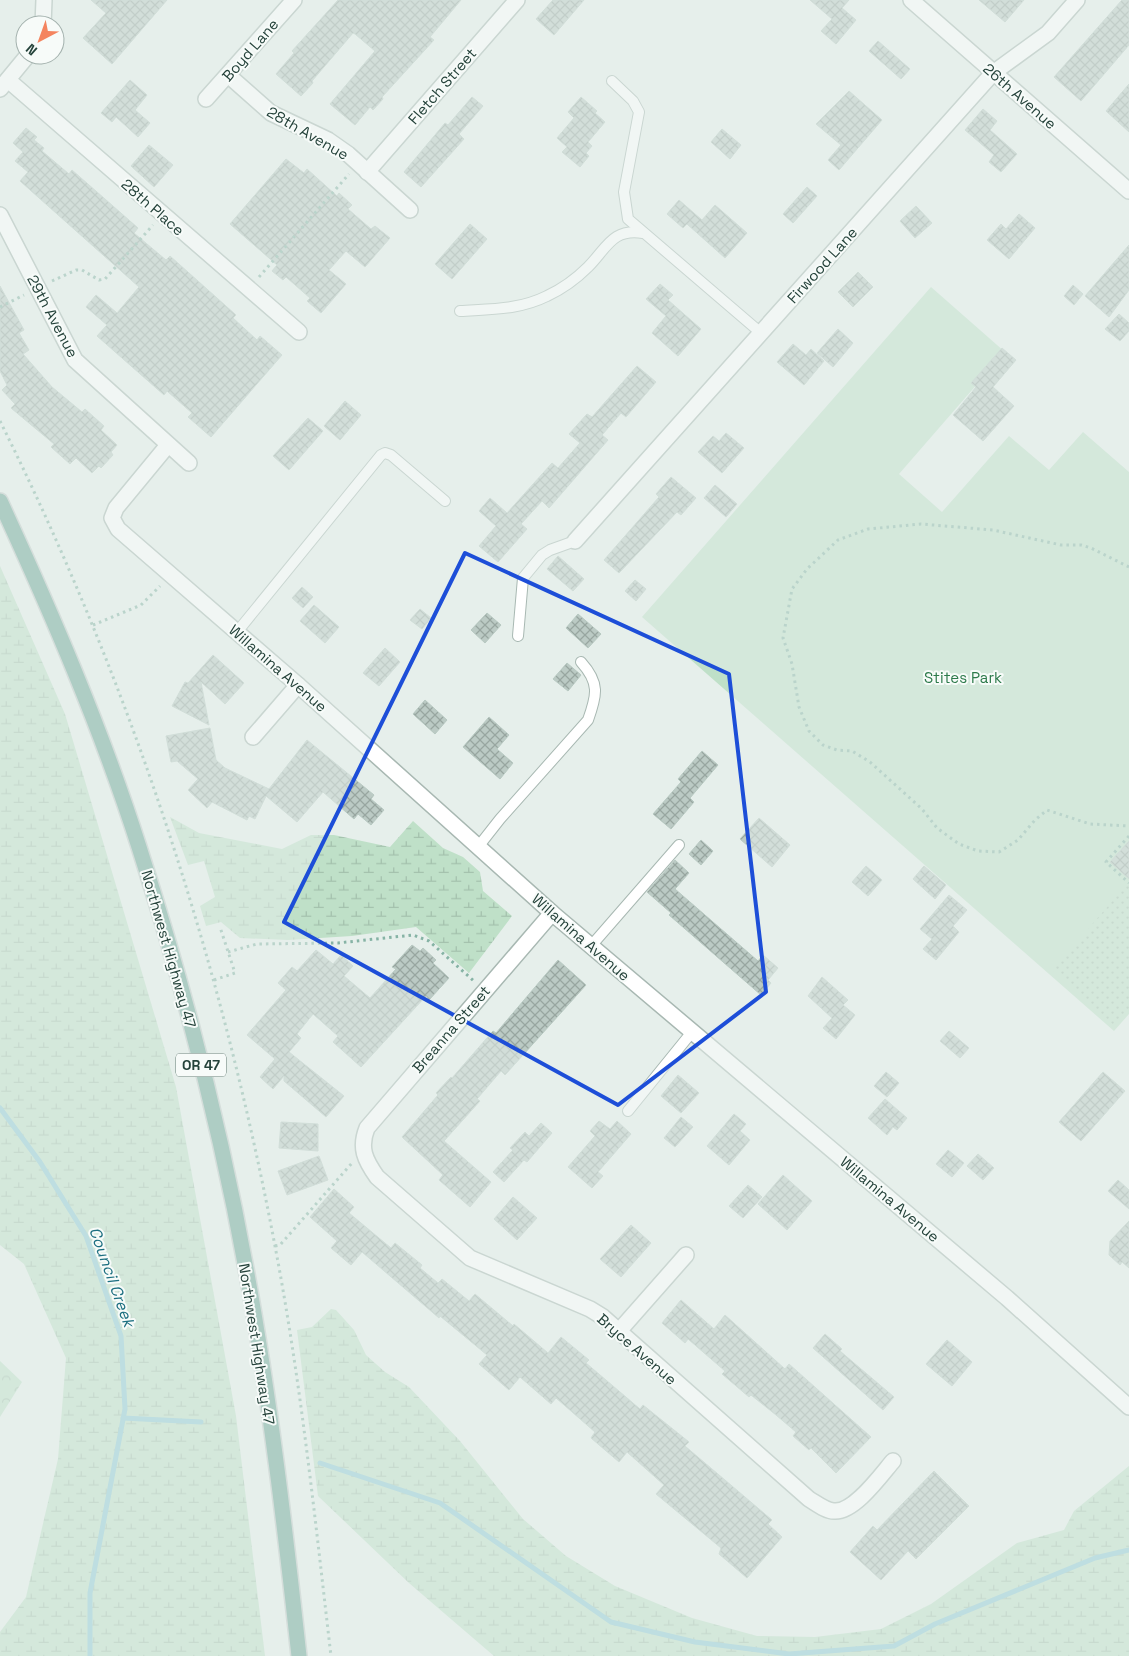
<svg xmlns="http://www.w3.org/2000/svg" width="1129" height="1656" font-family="'Space Grotesk',sans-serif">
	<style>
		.forest { fill: url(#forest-crowns) }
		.wetland { fill: url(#wetland-marsh) }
		.park { fill: #bfe0c8 }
		.garden { fill: url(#garden-dots) }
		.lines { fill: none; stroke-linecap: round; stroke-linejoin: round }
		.stream { stroke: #8ec9d4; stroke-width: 5 }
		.building { fill: url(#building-cross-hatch); stroke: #b8c9c2 }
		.lane-casing { stroke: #a8b8b2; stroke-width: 12 }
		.street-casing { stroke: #a8b8b2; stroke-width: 18 }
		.primary-casing { stroke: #c2cac8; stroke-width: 18 }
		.path { stroke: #86b3a5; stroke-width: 3; stroke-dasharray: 2.5 4; stroke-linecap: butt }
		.lane { stroke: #fff; stroke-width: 10 }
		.street { stroke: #fff; stroke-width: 15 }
		.primary { stroke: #6aa596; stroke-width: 15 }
		.marked { fill: none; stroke: #1d4ed8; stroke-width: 4; stroke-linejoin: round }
		.labels { text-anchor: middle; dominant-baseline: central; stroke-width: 4; stroke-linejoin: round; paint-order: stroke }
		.shield { fill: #f7fbf9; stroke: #637a73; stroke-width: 1 }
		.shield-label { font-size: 14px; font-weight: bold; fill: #24423a }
		.street-label { font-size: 15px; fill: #24423a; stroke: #f7fbf9 }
		.park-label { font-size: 15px; fill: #2d7a4b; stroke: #f7fbf9 }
		.water-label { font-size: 16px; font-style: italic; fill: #1c6f80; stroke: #f7fbf9 }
	</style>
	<defs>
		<pattern id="forest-crowns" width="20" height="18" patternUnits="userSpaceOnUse" patternTransform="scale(1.25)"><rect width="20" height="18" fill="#bfe0c8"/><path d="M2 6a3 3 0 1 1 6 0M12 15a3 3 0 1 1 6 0" fill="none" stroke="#a4c1ad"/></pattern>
		<pattern id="wetland-marsh" width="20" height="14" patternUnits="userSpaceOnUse" patternTransform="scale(1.25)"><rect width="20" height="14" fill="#bfe0c8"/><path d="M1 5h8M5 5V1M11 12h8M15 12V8" fill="none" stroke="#a4c1ad"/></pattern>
		<pattern id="garden-dots" width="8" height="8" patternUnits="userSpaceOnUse" patternTransform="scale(1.25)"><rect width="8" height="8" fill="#bfe0c8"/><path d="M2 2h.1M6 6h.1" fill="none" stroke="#a4c1ad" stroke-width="1.8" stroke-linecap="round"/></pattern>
		<pattern id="building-cross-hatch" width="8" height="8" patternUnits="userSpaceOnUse" patternTransform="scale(1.25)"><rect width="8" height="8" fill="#bbcac4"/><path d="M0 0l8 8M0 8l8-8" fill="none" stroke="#98a6a0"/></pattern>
	</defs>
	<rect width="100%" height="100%" fill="#e6efeb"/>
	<!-- forest -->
	<polygon class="forest" points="0,1361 22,1382 0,1417"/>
	<!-- wetland -->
	<g class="wetland">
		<polygon points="0,566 65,714 176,1087 236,1416 265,1656 0,1656 0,1632 26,1597 58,1459 66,1358 24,1264 0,1245"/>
		<polygon points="170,817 199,833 282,849 311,835 334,835 390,847 413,821 443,848 463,857 480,872 483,891 512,916 469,973 416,927 352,936 288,940 240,938 221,922 206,926 200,906 215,897 204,861 188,865"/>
		<polygon points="331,1309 336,1310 354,1330 366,1355 385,1372 409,1387 460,1441 523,1519 566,1556 615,1586 692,1618 757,1636 815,1637 881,1629 931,1604 1017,1543 1064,1530 1074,1511 1129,1466 1129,1656 494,1656 409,1583 318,1496 297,1330 312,1327"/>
	</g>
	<!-- park -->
	<polygon class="park" points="931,287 1005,352 899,474 942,512 1009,436 1049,470 1083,432 1129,472 1129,1014 1114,1031 642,617"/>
	<!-- garden -->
	<polygon class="garden" points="1129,882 1129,1012 1116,1027 1052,970"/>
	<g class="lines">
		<!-- stream -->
		<g class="stream">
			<polyline points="0,1108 40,1162 86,1236 121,1336 125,1409 90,1593 90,1656"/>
			<polyline points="123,1418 201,1422"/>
			<polyline points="320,1463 440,1503 611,1622 695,1642 789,1654 894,1646 935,1624 1095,1558 1129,1550"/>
		</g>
	</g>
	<!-- building -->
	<g class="building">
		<polygon points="91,0 167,0 112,64 83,38 106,13"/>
		<polygon points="338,0 461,0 430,37 434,40 382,97 383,99 373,110 370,107 355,125 330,104 375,51 355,34 353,33 312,81 313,83 301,96 276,74 294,53 292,51"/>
		<polygon points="553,0 584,0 554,35 536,19"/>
		<polygon points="810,0 849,0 842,8 856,20 836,44 821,31 832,19"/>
		<polygon points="979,0 1024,0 1005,22"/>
		<polygon points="1122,0 1129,0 1129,45 1081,101 1054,77"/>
		<polygon points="878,41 910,69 901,79 869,51"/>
		<polygon points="130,80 147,95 135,110 150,123 138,137 116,117 112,122 101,113"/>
		<polygon points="1129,84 1129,132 1106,111"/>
		<polygon points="849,91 882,120 839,170 828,160 841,145 816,124"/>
		<polygon points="472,97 483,106 459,134 464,139 421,187 404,172 445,123 448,125"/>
		<polygon points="581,97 597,111 595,113 605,122 588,142 592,146 586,153 589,156 580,167 562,152 567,147 557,138 574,118 568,112"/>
		<polygon points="983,109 997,121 990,130 1017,154 1001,172 989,162 994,155 965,130"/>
		<polygon points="26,128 37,137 34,140 44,148 42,151 69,174 72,170 138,228 134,233 166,260 170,256 236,315 233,318 257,340 260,336 282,355 211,437 188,417 192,413 167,391 164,395 97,336 107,325 86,307 96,295 117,313 139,287 20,181 28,172 15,161 23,152 13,143"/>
		<polygon points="722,129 741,145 730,159 711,142"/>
		<polygon points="149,145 173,165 154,187 131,166"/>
		<polygon points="286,159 304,173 307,169 337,196 339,193 352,205 348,209 371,229 375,226 390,238 365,267 346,251 329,270 346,284 321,313 307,301 310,298 286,277 283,280 272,271 277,265 230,224"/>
		<polygon points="807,187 817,196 793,223 783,214"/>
		<polygon points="679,200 702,220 715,205 747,233 725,258 687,224 683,228 667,214"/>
		<polygon points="916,206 932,223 915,238 900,221"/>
		<polygon points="1019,214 1035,228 1009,259 987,240 1001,224 1006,229"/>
		<polygon points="470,224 487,239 452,279 435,264"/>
		<polygon points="1129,245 1129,290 1109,317 1085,296"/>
		<polygon points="858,272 873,287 853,307 838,292"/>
		<polygon points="660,284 673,295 668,300 701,329 678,356 652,333 666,316 646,299"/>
		<polygon points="1073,285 1083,294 1074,305 1064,296"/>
		<polygon points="0,286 24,330 19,333 29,350 23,354 52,387 82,412 85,409 104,426 101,430 117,445 111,452 113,455 101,468 99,466 92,473 76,458 70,464 51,447 54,444 11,408 15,404 2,390 7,385 0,371"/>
		<polygon points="1119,314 1129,323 1129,331 1120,341 1105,329"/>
		<polygon points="838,329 853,343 833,367 817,353"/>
		<polygon points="793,344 806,355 811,349 824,361 804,385 777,362"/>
		<polygon points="1002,348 1016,360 993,387 1014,406 983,441 953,415 976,387 971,383"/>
		<polygon points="637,366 656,382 626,417 621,413 602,435 608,440 549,508 542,501 521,524 527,529 498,562 479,546 496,526 479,511 490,498 507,513 552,463 558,468 580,443 569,434 587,414 592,417"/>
		<polygon points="345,401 361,415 340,440 324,426"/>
		<polygon points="308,418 323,431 289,470 273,456"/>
		<polygon points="726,433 744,448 722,473 698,452 713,436 719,441"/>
		<polygon points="671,477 696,498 681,515 677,512 619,573 604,560 659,497 656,494"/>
		<polygon points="715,485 737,504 726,517 704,498"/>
		<polygon points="558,556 584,579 573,591 547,569"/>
		<polygon points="635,580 646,589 636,601 625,591"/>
		<polygon points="302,587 313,597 303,608 292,598"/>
		<polygon points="314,605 339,627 325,643 300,621"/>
		<polygon points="420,609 431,618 422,629 410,620"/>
		<polygon points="487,613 501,625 485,643 471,630"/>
		<polygon points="578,614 601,634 588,648 566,628"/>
		<polygon points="385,648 400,662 379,686 363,673"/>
		<polygon points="213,655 244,683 225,704 201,682 209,725 172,706 185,682 188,683"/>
		<polygon points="567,663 581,675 568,691 553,679"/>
		<polygon points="425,700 447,720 435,734 413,714"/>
		<polygon points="489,717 509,735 497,749 513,763 500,779 463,747"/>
		<polygon points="210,728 216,760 225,768 269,789 307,740 374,795 371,799 384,810 371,825 358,814 354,819 323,792 297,822 266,796 255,819 249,816 247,820 212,802 207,808 188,790 198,779 177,761 171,762 166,736"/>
		<polygon points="702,751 718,765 690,798 694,802 671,829 653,814 681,782 678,779"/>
		<polygon points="759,818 790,845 772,867 740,839"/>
		<polygon points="701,840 713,851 701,865 689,854"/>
		<polygon points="1129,841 1129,879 1110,862"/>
		<polygon points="675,860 689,873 675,889 758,961 763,955 778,968 768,980 771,983 761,995 669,915 671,913 647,892"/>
		<polygon points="866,866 882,880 868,896 852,882"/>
		<polygon points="924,866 946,885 935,899 913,879"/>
		<polygon points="949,895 967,910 953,926 959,932 936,960 923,949 932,939 920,929"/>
		<polygon points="412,945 420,951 423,948 436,960 433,963 449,978 429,1000 426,996 361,1067 333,1042 338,1036 313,1014 297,1034 301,1038 289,1052 344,1096 326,1117 284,1081 284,1076 273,1089 260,1077 275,1059 247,1035 286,990 278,983 292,967 297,971 316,950 333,964 341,955 353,966 344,976 370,998 396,969 392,967"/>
		<polygon points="558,960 586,985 505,1075 501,1071 477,1099 480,1101 444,1141 491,1182 470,1207 439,1180 443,1175 402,1137 438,1095 436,1093 451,1077 452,1078 493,1031 496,1033"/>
		<polygon points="822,977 848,1000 843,1005 855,1015 836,1039 823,1028 832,1018 808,996"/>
		<polygon points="949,1031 969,1048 960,1058 940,1041"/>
		<polygon points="886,1072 899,1083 887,1097 874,1086"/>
		<polygon points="1103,1072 1125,1091 1081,1141 1059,1122"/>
		<polygon points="678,1075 699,1093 681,1113 661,1096"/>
		<polygon points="885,1099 907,1118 897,1130 893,1127 887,1135 868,1118"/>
		<polygon points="734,1114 746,1124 740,1131 750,1140 729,1165 707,1146"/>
		<polygon points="681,1117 693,1127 675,1147 664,1138"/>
		<polygon points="599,1121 610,1129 617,1121 631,1134 598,1172 603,1176 592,1188 568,1167 595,1136 590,1131"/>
		<polygon points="281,1122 318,1124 318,1151 279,1148"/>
		<polygon points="541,1123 552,1133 527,1162 524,1160 504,1182 493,1172 513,1150 510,1148 525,1132 529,1136"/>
		<polygon points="948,1150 964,1163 952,1177 936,1164"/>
		<polygon points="978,1154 994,1168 983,1180 967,1166"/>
		<polygon points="319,1156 328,1180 287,1195 278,1171"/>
		<polygon points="783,1175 812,1201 787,1230 758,1204"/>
		<polygon points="1118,1180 1129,1190 1129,1209 1108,1191"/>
		<polygon points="748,1185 762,1197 743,1218 729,1206"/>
		<polygon points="334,1189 354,1207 349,1213 391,1248 395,1243 422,1265 420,1268 438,1283 442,1279 469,1301 475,1294 513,1326 514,1324 548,1353 561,1337 589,1360 586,1363 640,1409 643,1405 689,1442 685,1446 772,1520 768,1524 782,1537 747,1578 719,1554 721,1548 656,1494 664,1485 627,1452 619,1462 591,1438 595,1432 556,1398 551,1404 520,1377 509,1390 479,1364 487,1355 440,1316 439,1318 362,1252 351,1265 331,1248 337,1241 310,1217"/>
		<polygon points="513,1197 537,1218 517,1240 494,1219"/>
		<polygon points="1129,1221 1129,1268 1122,1262 1120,1265 1109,1255 1110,1241"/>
		<polygon points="631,1225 651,1243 621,1277 600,1259"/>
		<polygon points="681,1300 714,1329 725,1315 785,1369 789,1364 871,1437 836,1473 811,1448 809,1450 793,1436 796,1432 776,1415 751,1395 749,1397 722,1374 725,1371 688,1339 685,1343 662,1323"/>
		<polygon points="825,1334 842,1349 840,1351 894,1397 883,1410 813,1348"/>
		<polygon points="947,1340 972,1362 952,1386 926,1364"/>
		<polygon points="934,1471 969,1506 916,1559 908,1551 881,1580 850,1552 873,1526 877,1530"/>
	</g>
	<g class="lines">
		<!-- lane casing -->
		<g class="lane-casing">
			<g id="lane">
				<polyline points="612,81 633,101 639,112 624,192 628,219 761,333"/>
				<path d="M460 311C491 309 519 310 547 296 562 289 577 278 588 267 607 248 612 228 643 233"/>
				<polyline points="237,632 381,455 385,453 391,455 445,501"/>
				<polyline points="518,636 523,578 542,555 550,550 575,541"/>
				<path d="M478 847 500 819 588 720C597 695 600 683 581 662"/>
				<polyline points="591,946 679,845"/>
				<polyline points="628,1111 692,1032"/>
			</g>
		</g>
		<!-- street casing -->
		<g class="street-casing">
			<g id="street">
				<polyline points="911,0 1129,191"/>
				<polyline points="43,25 44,0"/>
				<polyline points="228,75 271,113 328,140 348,154 410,210"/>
				<polyline points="8,80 299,332"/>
				<polyline points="0,89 28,55"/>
				<polyline points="206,99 294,0"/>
				<polyline points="367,172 517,0"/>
				<polyline points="0,215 75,360 189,463"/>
				<polyline points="168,445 116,508 112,518 118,529 298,685 552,913 1007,1298 1129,1407"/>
				<polyline points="575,541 993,73 1048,33 1077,0"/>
				<polyline points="253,737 298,685"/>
				<path d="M552 913 367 1128C359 1148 365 1160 377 1177L470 1258 590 1309 603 1317 809 1499C816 1503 826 1511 834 1511 854 1513 881 1475 893 1461"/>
				<polyline points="619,1331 686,1255"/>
			</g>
		</g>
		<!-- primary casing -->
		<g class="primary-casing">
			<path id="primary" d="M0 501C52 614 101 728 139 847 184 987 221 1130 247 1274 270 1400 285 1528 299 1656"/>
		</g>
		<!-- path -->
		<g class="path">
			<polyline points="259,277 349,174"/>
			<polyline points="52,281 76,270 82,270 99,280 105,279 153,225"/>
			<polyline points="0,307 24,295"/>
			<path d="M0 421C130 682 221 960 275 1246 301 1382 315 1519 331 1656"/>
			<polyline points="1129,567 1091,548 1081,545 1061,545 993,530 921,524 868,529 838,540 807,569 792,589 783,638 792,664 799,707 809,731 823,745 837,750 852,751 870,762 922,809 937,828 959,844 978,851 999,852 1018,840 1035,820 1047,810 1090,824 1129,826"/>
			<polyline points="93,625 141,605 160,586"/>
			<polyline points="1129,836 1106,862 1129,883"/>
			<polyline points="228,952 257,944 338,943 413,935 429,941 475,982"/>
			<polyline points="214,980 235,973 220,927"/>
			<polyline points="275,1246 280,1245 352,1163"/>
		</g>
		<!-- lane -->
		<use href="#lane" class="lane"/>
		<!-- street -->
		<use href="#street" class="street"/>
		<!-- primary -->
		<use href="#primary" class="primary"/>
	</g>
	<!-- marked area -->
	<path d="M0 0H1129V1656H0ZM465 553 729 674 766 992 618 1105 284 922Z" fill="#e6efeb" fill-opacity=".55" fill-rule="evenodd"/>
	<path class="marked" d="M465 553 729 674 766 992 618 1105 284 922Z"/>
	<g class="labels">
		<!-- shield labels -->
		<rect class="shield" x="176" y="1053.5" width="50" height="23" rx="4"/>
		<g class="shield-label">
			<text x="201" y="1065">OR 47</text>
		</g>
		<!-- street labels -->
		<g class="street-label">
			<text transform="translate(250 50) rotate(-49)">Boyd Lane</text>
			<text transform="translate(442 86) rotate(-49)">Fletch Street</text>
			<text transform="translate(1020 96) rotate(41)">26th Avenue</text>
			<text transform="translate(308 133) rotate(30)">28th Avenue</text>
			<text transform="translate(153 207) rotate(41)">28th Place</text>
			<text transform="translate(822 265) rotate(-48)">Firwood Lane</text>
			<text transform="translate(53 316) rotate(62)">29th Avenue</text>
			<text transform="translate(278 668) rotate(41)">Willamina Avenue</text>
			<text transform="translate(581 937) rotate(41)">Willamina Avenue</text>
			<text transform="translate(169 949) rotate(74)">Northwest Highway 47</text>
			<text transform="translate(451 1029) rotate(-49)">Breanna Street</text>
			<text transform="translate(890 1199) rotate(40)">Willamina Avenue</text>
			<text transform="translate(257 1344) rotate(81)">Northwest Highway 47</text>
			<text transform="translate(637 1349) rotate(41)">Bryce Avenue</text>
		</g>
		<!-- park labels -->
		<g class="park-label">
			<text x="963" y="677">Stites Park</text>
		</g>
		<!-- water labels -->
		<g class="water-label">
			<text transform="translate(112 1277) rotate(70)">Council Creek</text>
		</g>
	</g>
	<!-- north arrow -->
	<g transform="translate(40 40) rotate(221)"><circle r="24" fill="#f7fbf9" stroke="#a3b1ad"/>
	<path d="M0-4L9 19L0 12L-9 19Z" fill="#f4845f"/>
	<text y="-8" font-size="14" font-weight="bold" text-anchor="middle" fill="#24423a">N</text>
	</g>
</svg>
